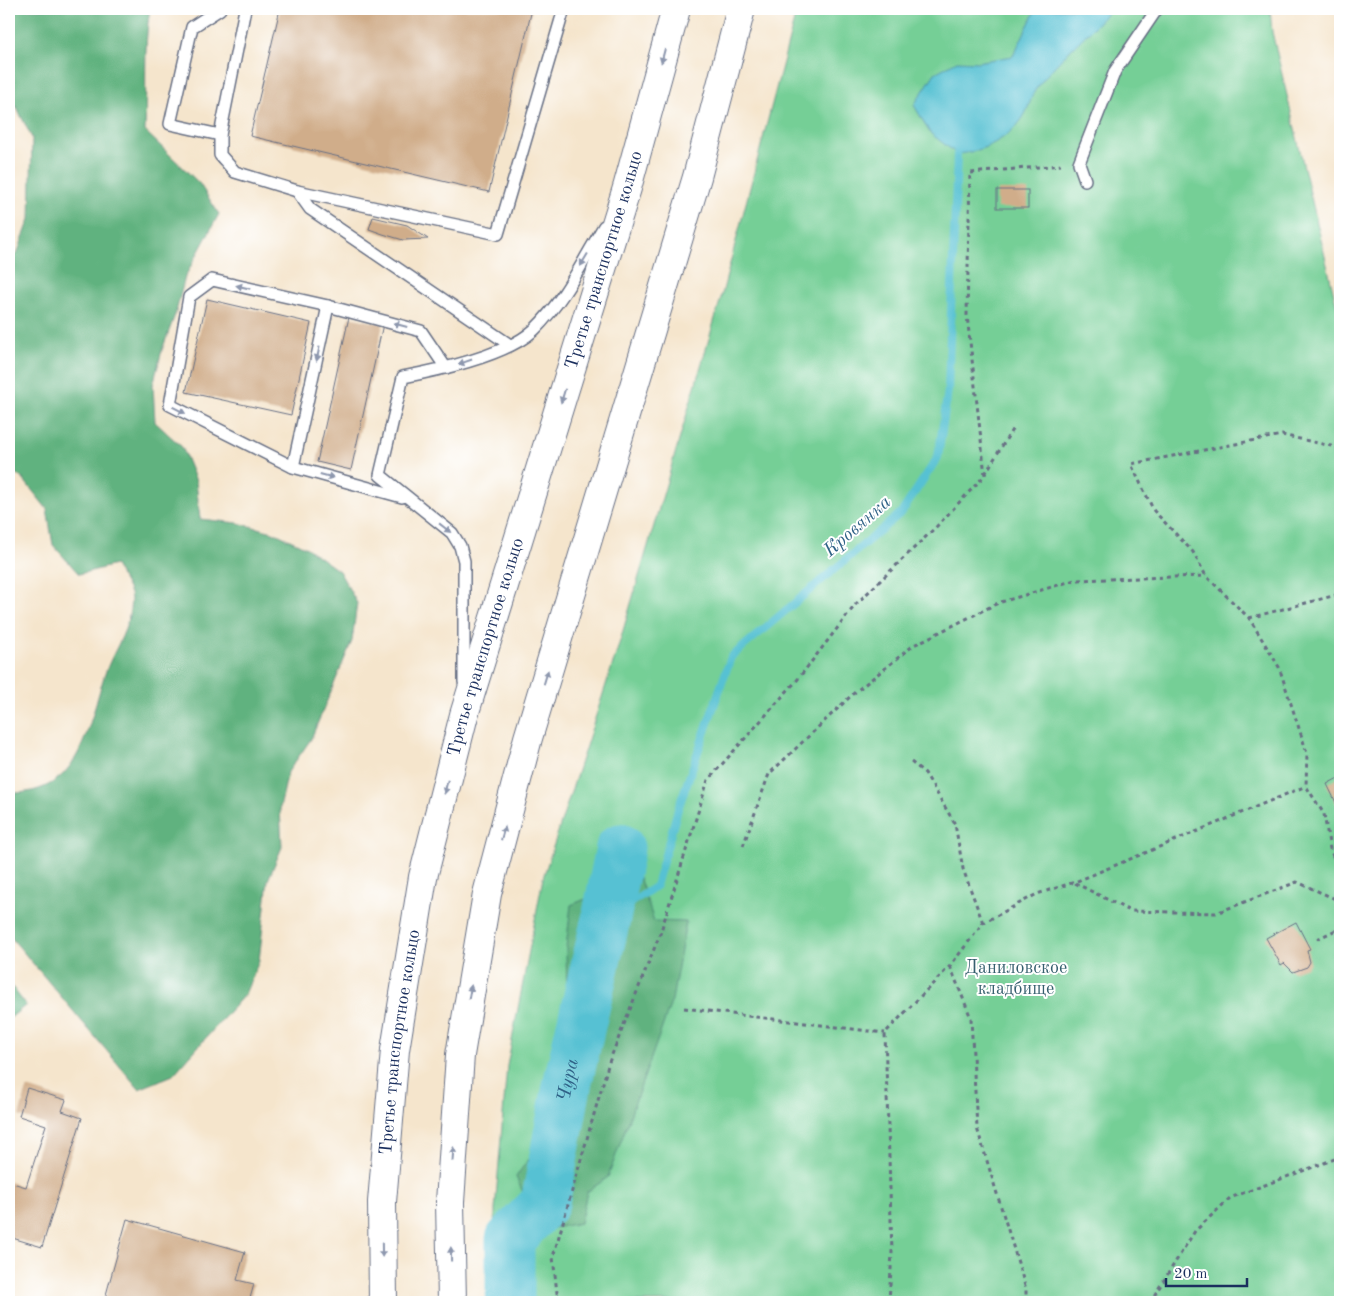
<svg xmlns="http://www.w3.org/2000/svg" width="1349" height="1311" font-family="'Old Standard TT',serif">
	<style>
		.green { fill: #75cf96; stroke: #487f7a }
		.forest { fill: #60b27f; stroke: #3e706e }
		.water { fill: #57c1d3; stroke: #397898 }
		.lines { fill: none; stroke-linecap: round; stroke-linejoin: round }
		.stream { stroke: #57c1d3; stroke-width: 8 }
		.river { stroke: #57c1d3; stroke-width: 49 }
		.building { fill: #d0ad8a }
		.lane-casing { stroke: #676f84; stroke-width: 14 }
		.primary-casing { stroke: #676f84; stroke-width: 30 }
		.path { stroke: #676f84; stroke-width: 3; stroke-dasharray: 4 4; stroke-linecap: butt }
		.lane { stroke: #fff; stroke-width: 11 }
		.primary { stroke: #fff; stroke-width: 28 }
		.oneway { fill: #8d97ae }
		.labels { text-anchor: middle; dominant-baseline: central; stroke-width: 4; stroke-linejoin: round; paint-order: stroke }
		.street-label { font-size: 18px; fill: #1b2f5e; stroke: #fff }
		.park-label { font-size: 18px; fill: #365f6f; stroke: #fff }
		.water-label { font-size: 19px; font-style: italic; fill: #306287; stroke: #fff }
	</style>
	<rect width="100%" height="100%" fill="#fff"/>
	<filter id="ink" filterUnits="userSpaceOnUse"><feTurbulence type="fractalNoise" baseFrequency=".02" numOctaves="2"/><feDisplacementMap in="SourceGraphic" scale="10" xChannelSelector="R" yChannelSelector="G"/><feConvolveMatrix kernelMatrix="1 2 1 2 8 2 1 2 1" color-interpolation-filters="sRGB"/></filter>
	<filter id="wash" filterUnits="userSpaceOnUse"><feTurbulence type="fractalNoise" baseFrequency=".0096" numOctaves="4" result="noise"/><feDisplacementMap in="SourceGraphic" scale="20" xChannelSelector="R" yChannelSelector="G"/><feGaussianBlur stdDeviation="1.12" result="paint"/><feColorMatrix in="noise" values="0 0 0 0 0 0 0 0 0 0 0 0 0 0 0 0 0 1.4 0 .05"/><feComposite in="paint" operator="in"/></filter>
	<g filter="url(#wash)">
		<rect width="100%" height="100%" fill="#f5e5cc"/>
		<!-- green -->
		<polygon class="green" points="797,9 1270,9 1272,32 1340,320 1340,1302 495,1302 495,1210 507,1066 543,878 617,651 721,298"/>
		<!-- forest -->
		<g class="forest">
			<path d="M9 9H150C143 49 147 90 145 131L199 183 219 214 185 277 176 312 162 350 153 385 155 422 182 447 196 481 200 519 238 523 273 532 307 548 339 571 357 603 352 641 311 739 288 772 280 808 282 847 268 880 259 961 245 994 173 1075 139 1089 9 935V793C83 795 87 725 106 671 116 645 130 630 131 599 131 590 119 574 115 565L79 574 53 545 47 509 23 479 9 469V258L17 254 30 219 32 138 16 106 9 104Z"/>
			<polygon points="639,877 654,921 686,922 672,1000 608,1177 587,1192 580,1223 549,1229 526,1199 516,1177 531,1155 542,1127 547,1090 560,1045 567,996 566,948 571,905"/>
			<polygon points="9,983 26,1005 9,1019"/>
		</g>
		<!-- water -->
		<path class="water" d="M1036 9H1111C1088 35 1059 58 1038 86 1031 95 1030 105 1025 114 1013 137 981 153 957 154L930 133 914 105 935 73 957 61 977 62 1013 56Z"/>
		<g class="lines">
			<!-- stream -->
			<polyline class="stream" points="606,919 656,886 678,809 731,657 902,512 938,457 948,390 957,154 960,144"/>
			<!-- river -->
			<path class="river" id="s1" d="M510 1302V1239L545 1203 568 1081 606 919 620 848"/>
		</g>
		<g id="blocks">
			<!-- building -->
			<g class="building">
				<polygon points="280,9 532,9 489,192 250,136"/>
				<rect x="997" y="190" width="31" height="18"/>
				<polygon points="373,217 407,225 428,239 403,240 383,234 369,229"/>
				<polygon points="207,299 311,323 291,415 186,392"/>
				<polygon points="349,317 383,324 351,470 317,462"/>
				<polygon points="1340,777 1340,811 1327,784"/>
				<polygon points="1296,922 1310,949 1307,950 1310,962 1307,967 1293,972 1284,963 1281,965 1266,938"/>
				<polygon points="27,1088 66,1100 62,1111 82,1118 42,1247 9,1237 9,1182 26,1187 46,1125 19,1116"/>
				<polygon points="127,1219 245,1252 237,1280 254,1284 249,1302 104,1302"/>
			</g>
		</g>
	</g>
	<g filter="url(#ink)">
		<use href="#blocks" fill-opacity="0" stroke="#676f84" stroke-width="1"/>
		<g class="lines">
			<!-- lane casing -->
			<g class="lane-casing">
				<g id="lane">
					<polyline points="245,9 220,135 220,155 235,172 297,191 498,234 564,9"/>
					<polyline points="220,135 170,124 192,27 220,9"/>
					<polyline points="1085,180 1079,163 1115,71 1157,9"/>
					<polyline points="297,191 310,209 510,345"/>
					<polyline points="293,467 328,306"/>
					<polyline points="402,497 293,467 170,405 189,297 212,280 328,306 421,331 446,368"/>
					<path d="M464 682V561L460 546 452 533 380 475 403 377C440 370 506 356 534 330 564 301 583 261 604 226"/>
				</g>
			</g>
			<!-- primary casing -->
			<g class="primary-casing">
				<g id="primary">
					<path id="s2" d="M383 1302 382 1202 395 1050 423 877 464 715 627 188 676 9"/>
					<polyline points="452,1302 450,1202 460,1055 487,894 528,738 697,177 741,9"/>
				</g>
			</g>
			<!-- path -->
			<g class="path">
				<polyline points="1340,448 1282,435 1131,464 1154,511 1193,552 1206,576 1249,618 1279,667 1307,753 1306,786 1324,814 1330,849 1340,873"/>
				<polyline points="985,474 1013,428"/>
				<polyline points="1249,618 1340,594"/>
				<polyline points="911,762 925,773 955,824 963,869 983,923"/>
				<polyline points="743,846 769,774 854,693 914,645 998,603 1075,580 1206,576"/>
				<polyline points="1075,883 1130,911 1216,913 1297,882 1340,901"/>
				<polyline points="1317,939 1340,928"/>
				<polyline points="950,966 971,1018 977,1128 1026,1289 1026,1302"/>
				<polyline points="684,1008 885,1033"/>
				<polyline points="558,1302 553,1257 609,1062 660,934 708,780 798,679 856,604 937,526 985,475 967,315 970,173 1061,165"/>
				<polyline points="889,1302 892,1252 885,1033 950,966 983,923 1037,894 1075,882 1306,786"/>
				<polyline points="1150,1302 1195,1231 1230,1198 1340,1157"/>
			</g>
			<!-- lane -->
			<use href="#lane" class="lane"/>
			<!-- primary -->
			<use href="#primary" class="primary"/>
		</g>
		<!-- one-way arrows -->
		<defs><path id="oneway-solid" d="M-6-.8H1V-3.2L6.5 0L1 3.2V.8H-6Z" transform="scale(1.25)"/></defs>
		<g class="oneway">
			<use href="#oneway-solid" transform="translate(663 56) rotate(105)"/>
			<use href="#oneway-solid" transform="translate(584 260) rotate(121)"/>
			<use href="#oneway-solid" transform="translate(243 287) rotate(-167)"/>
			<use href="#oneway-solid" transform="translate(400 325) rotate(-165)"/>
			<use href="#oneway-solid" transform="translate(318 354) rotate(102)"/>
			<use href="#oneway-solid" transform="translate(465 362) rotate(161)"/>
			<use href="#oneway-solid" transform="translate(563 396) rotate(107)"/>
			<use href="#oneway-solid" transform="translate(179 410) rotate(27)"/>
			<use href="#oneway-solid" transform="translate(327 476) rotate(15)"/>
			<use href="#oneway-solid" transform="translate(445 528) rotate(38)"/>
			<use href="#oneway-solid" transform="translate(546 677) rotate(-73)"/>
			<use href="#oneway-solid" transform="translate(446 787) rotate(104)"/>
			<use href="#oneway-solid" transform="translate(503 833) rotate(-75)"/>
			<use href="#oneway-solid" transform="translate(470 992) rotate(-80)"/>
			<use href="#oneway-solid" transform="translate(453 1154) rotate(-86)"/>
			<use href="#oneway-solid" transform="translate(382 1250) rotate(89)"/>
			<use href="#oneway-solid" transform="translate(451 1254) rotate(-91)"/>
		</g>
	</g>
	<g class="labels">
		<!-- street labels -->
		<g class="street-label">
			<text stroke="none"><textPath href="#s2" startOffset="1071">Третье транспортное кольцо</textPath></text>
			<text stroke="none"><textPath href="#s2" startOffset="666">Третье транспортное кольцо</textPath></text>
			<text stroke="none"><textPath href="#s2" startOffset="261">Третье транспортное кольцо</textPath></text>
		</g>
		<!-- park labels -->
		<g class="park-label">
			<text x="1016" y="968">Даниловское<tspan x="1016" dy="21">кладбище</tspan></text>
		</g>
		<!-- water labels -->
		<g class="water-label">
			<text transform="translate(858 527) rotate(-41)">Кровянка</text>
			<text stroke="none"><textPath href="#s1" startOffset="238">Чура</textPath></text>
		</g>
	</g>
	<!-- margin -->
	<rect width="1349" height="1311" fill="none" stroke="#fff" stroke-width="30"/>
	<!-- scale -->
	<path d="M1166 1278v8h81v-8" fill="none" stroke="#1b2f5e" stroke-width="2.5"/>
	<text x="1174" y="1278" font-size="15" fill="#1b2f5e" stroke="#ffffff" stroke-width="4" paint-order="stroke">20 m</text>
</svg>
